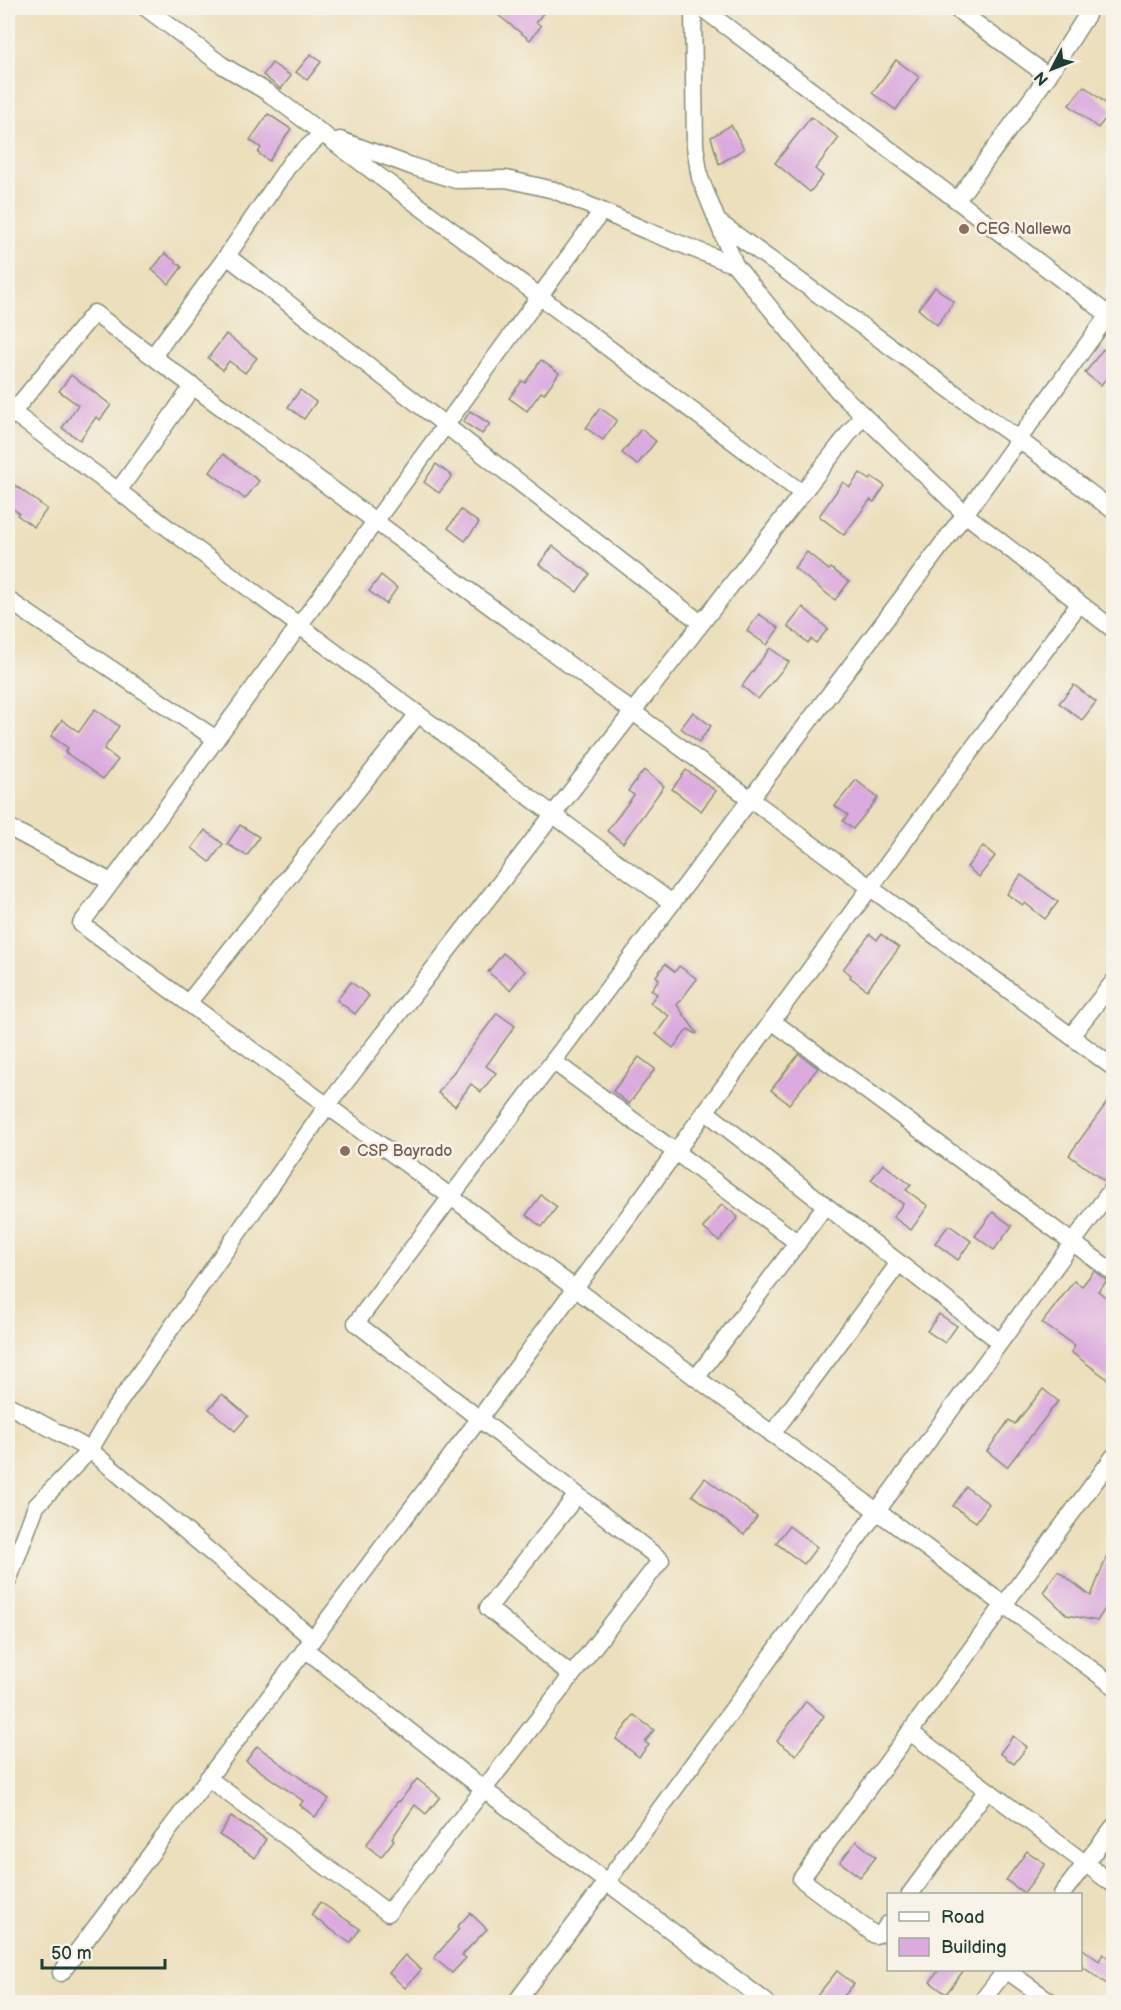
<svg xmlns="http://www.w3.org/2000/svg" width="1121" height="2010" font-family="'Balsamiq Sans',sans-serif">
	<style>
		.building { fill: #dbaade }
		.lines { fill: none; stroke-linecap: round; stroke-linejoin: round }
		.minor-casing { stroke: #868e78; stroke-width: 19 }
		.minor { stroke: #fff; stroke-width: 16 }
		.education-dot { fill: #8d6e63; stroke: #f7f3e8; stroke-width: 2 }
		.labels { text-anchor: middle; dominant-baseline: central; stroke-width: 5; stroke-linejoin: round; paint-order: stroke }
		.education-label { font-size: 16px; fill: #785e54; stroke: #f7f3e8; text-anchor: start }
	</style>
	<rect width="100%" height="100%" fill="#f7f3e8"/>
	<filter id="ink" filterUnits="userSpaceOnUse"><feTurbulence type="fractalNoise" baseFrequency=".0167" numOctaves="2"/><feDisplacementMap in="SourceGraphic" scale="12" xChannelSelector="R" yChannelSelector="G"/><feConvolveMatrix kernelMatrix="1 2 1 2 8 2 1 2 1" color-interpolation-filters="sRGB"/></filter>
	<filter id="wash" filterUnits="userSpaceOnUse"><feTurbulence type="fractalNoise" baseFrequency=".008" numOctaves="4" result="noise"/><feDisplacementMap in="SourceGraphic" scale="24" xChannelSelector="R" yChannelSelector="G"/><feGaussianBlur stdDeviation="1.35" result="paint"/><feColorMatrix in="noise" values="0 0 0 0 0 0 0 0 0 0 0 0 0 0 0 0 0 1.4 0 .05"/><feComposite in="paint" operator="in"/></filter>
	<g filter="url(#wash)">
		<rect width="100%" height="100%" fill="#ecdfbc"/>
		<g id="blocks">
			<!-- building -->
			<g class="building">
				<polygon points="504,8 547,8 536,22 541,26 530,40 498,15"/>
				<polygon points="311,54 321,62 307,80 296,72"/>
				<polygon points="896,60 919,77 896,110 872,93"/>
				<polygon points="272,63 291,76 281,89 263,75"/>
				<polygon points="1084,86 1113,109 1098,128 1069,105"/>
				<polygon points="268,114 291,129 269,161 258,153 261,148 250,140"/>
				<polygon points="811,117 839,138 815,169 823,176 810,192 775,163"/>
				<polygon points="731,125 744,149 719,164 711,137"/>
				<polygon points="165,253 182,267 169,284 152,270"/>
				<polygon points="935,287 954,302 937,325 918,309"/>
				<polygon points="226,334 257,358 245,373 229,361 223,370 208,358"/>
				<polygon points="1103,349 1113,357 1113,369 1101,385 1085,373"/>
				<polygon points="541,360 559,373 544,394 541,392 527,411 509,398 522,381 525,383"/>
				<polygon points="71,375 111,405 100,420 96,417 80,440 62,428 78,405 59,391"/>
				<polygon points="300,390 316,402 304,419 288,407"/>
				<polygon points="600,408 617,420 603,440 586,428"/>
				<polygon points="470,411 490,424 482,434 463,422"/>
				<polygon points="641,429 656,441 637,465 622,453"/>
				<polygon points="223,454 259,481 245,499 210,472"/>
				<polygon points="436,464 452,476 439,493 424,482"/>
				<polygon points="860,473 870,480 872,477 885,486 874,502 870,500 844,535 819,516 843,482 850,487"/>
				<polygon points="8,480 47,509 34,527 17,515 19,513 8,505"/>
				<polygon points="461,510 479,523 465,541 448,528"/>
				<polygon points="553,546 590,574 577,592 539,564"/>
				<polygon points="807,552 829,570 831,568 849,582 835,600 794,568"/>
				<polygon points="381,575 397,588 386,604 369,591"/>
				<polygon points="803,607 828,629 816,643 811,639 808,643 788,626"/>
				<polygon points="759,614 779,628 767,645 747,631"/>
				<polygon points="770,648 789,662 758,699 742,686"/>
				<polygon points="1074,685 1096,702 1082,720 1059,703"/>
				<polygon points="95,709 119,726 104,749 118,760 103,779 65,752 68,748 51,736 62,720 79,732"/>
				<polygon points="693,712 711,726 699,742 681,728"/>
				<polygon points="644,770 664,786 623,843 607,831 634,795 628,791"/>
				<polygon points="686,770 716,791 701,811 672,789"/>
				<polygon points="856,780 878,798 853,829 843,821 848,815 835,806"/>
				<polygon points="240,825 259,837 247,856 227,844"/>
				<polygon points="205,830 223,844 210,862 192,848"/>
				<polygon points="983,846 995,856 979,877 967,867"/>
				<polygon points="1021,875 1058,902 1045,919 1025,903 1023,905 1007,894"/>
				<polygon points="870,934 877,940 881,934 899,948 867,990 850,977 851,975 843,969"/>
				<polygon points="503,953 525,971 510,990 488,972"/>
				<polygon points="665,964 675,972 679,966 697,979 677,1005 697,1033 696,1034 688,1029 673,1048 656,1034 669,1016 650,1003 657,994 651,990 659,979 656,976"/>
				<polygon points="351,982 369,996 355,1014 337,1000"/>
				<polygon points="497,1013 515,1026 486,1066 496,1073 481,1092 471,1084 455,1106 438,1093"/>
				<polygon points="799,1054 818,1068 789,1104 771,1090"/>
				<polygon points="639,1057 655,1069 629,1104 613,1091"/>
				<polygon points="1113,1094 1113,1168 1104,1181 1069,1155"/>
				<polygon points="883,1164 911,1185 906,1190 928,1206 911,1230 893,1217 903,1204 871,1180"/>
				<polygon points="541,1195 557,1207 542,1227 526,1215"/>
				<polygon points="722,1204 738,1217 719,1241 703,1228"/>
				<polygon points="993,1212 1012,1226 994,1250 975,1236"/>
				<polygon points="949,1225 971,1241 958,1260 935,1243"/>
				<polygon points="1094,1271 1107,1281 1098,1291 1113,1303 1113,1383 1071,1352 1075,1346 1042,1323 1074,1281 1082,1286"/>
				<polygon points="939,1314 957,1326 945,1343 927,1331"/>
				<polygon points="1043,1389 1058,1401 1007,1467 987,1451 1009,1420 1015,1424"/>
				<polygon points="222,1394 248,1416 235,1431 209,1409"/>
				<polygon points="705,1478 757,1517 744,1535 692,1495"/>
				<polygon points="966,1487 989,1504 976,1522 953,1506"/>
				<polygon points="789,1526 817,1547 804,1564 776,1543"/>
				<polygon points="1113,1541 1113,1597 1097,1621 1067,1615 1043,1592 1058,1571 1091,1596"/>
				<polygon points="806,1701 824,1716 796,1755 777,1741"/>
				<polygon points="634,1715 654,1730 645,1742 649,1745 639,1757 616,1739"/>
				<polygon points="1013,1736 1027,1747 1014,1764 1000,1753"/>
				<polygon points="257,1746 329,1799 315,1817 300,1805 303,1801 246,1761"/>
				<polygon points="417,1779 440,1797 426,1814 415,1805 392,1838 394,1840 381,1857 366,1845 398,1801 399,1802"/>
				<polygon points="231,1817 266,1839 255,1858 219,1835"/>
				<polygon points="856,1841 876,1857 860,1877 840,1862"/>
				<polygon points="1027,1851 1045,1864 1024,1893 1006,1880"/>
				<polygon points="320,1902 360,1929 350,1943 311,1915"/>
				<polygon points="470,1913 487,1929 462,1955 466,1958 452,1973 434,1958 459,1929 457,1927"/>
				<polygon points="1080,1947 1099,1961 1103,1954 1113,1961 1113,1988 1080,1965"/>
				<polygon points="405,1955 421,1970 405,1988 389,1973"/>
				<polygon points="939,1970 964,1970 946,1994 930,1982"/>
				<polygon points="837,1971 854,1984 839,2002 812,2002"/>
			</g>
		</g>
	</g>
	<g filter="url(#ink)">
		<use href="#blocks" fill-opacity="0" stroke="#868e78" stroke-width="1.5"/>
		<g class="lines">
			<!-- minor casing -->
			<g class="minor-casing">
				<g id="minor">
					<polyline points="146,8 222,65 267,92 802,493"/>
					<polyline points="693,8 695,146 700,178 735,265 838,391 965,514 1114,630"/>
					<polyline points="702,8 1114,319"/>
					<polyline points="955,8 1048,76"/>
					<polyline points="340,140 414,167 456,180 506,179 554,190 647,231 735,265"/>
					<polyline points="957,200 1048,76 1087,15"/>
					<polyline points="602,211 81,924 1114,1686"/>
					<polyline points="717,221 1018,439 1114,511"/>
					<polyline points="227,256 701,623"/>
					<polyline points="153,356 227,256 291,162 322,134"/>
					<polyline points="12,412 672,903"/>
					<polyline points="8,418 94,313 1114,1068"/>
					<polyline points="118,491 193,386"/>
					<polyline points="8,600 216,739"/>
					<polyline points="8,827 111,882"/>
					<polyline points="188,1003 418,714"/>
					<polyline points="772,1021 1114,1273"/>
					<polyline points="1071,1036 1114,981"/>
					<polyline points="553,1061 798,1243"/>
					<polyline points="705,1111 1000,1342"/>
					<polyline points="696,1378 825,1206"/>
					<polyline points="8,1405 90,1450 313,1639"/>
					<polyline points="772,1434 899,1263"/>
					<polyline points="8,1581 36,1506 90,1450 113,1411 327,1106 863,415"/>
					<polyline points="305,1649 483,1789 766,2002"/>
					<polyline points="571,1675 488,1608 577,1495"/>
					<polyline points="910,1732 1114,1885"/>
					<polyline points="208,1778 388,1913 661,1560 356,1323 965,514 1114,307"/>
					<polyline points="910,1894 987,1790"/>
					<polyline points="1062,1894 1114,1826"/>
					<polyline points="888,1924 882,1933 875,1935 801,1879 1114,1456"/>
					<polyline points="1006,1970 1051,2002"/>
					<polyline points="61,1973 479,1419 1079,604"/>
					<polyline points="516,2002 606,1883 1114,1186"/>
					<polyline points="981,2002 1006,1970"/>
				</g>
			</g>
			<!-- minor -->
			<use href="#minor" class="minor"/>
		</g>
	</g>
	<!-- markers -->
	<g class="education-dot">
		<circle cx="964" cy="229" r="6"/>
		<circle cx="345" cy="1151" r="6"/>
	</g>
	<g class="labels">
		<!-- education labels -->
		<g class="education-label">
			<text x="976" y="229">CEG Nallewa</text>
			<text x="357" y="1151">CSP Bayrado</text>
		</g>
	</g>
	<!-- margin -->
	<rect width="1121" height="2010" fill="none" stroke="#f7f3e8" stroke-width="30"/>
	<!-- legend -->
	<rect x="887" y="1893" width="195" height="78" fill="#f7f3e8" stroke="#a1aaa0" stroke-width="1.5"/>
	<rect x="899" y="1912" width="30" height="9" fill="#ffffff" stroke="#a1aaa0" stroke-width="1.5"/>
	<text x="941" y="1923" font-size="18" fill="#1f3d34">Road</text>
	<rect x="899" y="1938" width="30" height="18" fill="#dbaade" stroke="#a1aaa0" stroke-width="1.5"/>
	<text x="941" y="1953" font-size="18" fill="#1f3d34">Building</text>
	<!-- north arrow -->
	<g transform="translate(1052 69) rotate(228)" stroke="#f7f3e8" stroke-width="4.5" paint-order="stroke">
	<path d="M0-4.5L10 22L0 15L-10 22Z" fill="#1f3d34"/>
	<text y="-9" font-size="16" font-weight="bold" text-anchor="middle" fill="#1f3d34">N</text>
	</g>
	<!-- scale -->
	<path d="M42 1959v9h123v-9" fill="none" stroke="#1f3d34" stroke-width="3"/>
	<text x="51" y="1959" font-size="18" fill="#1f3d34" stroke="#f7f3e8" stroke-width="4.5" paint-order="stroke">50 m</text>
</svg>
